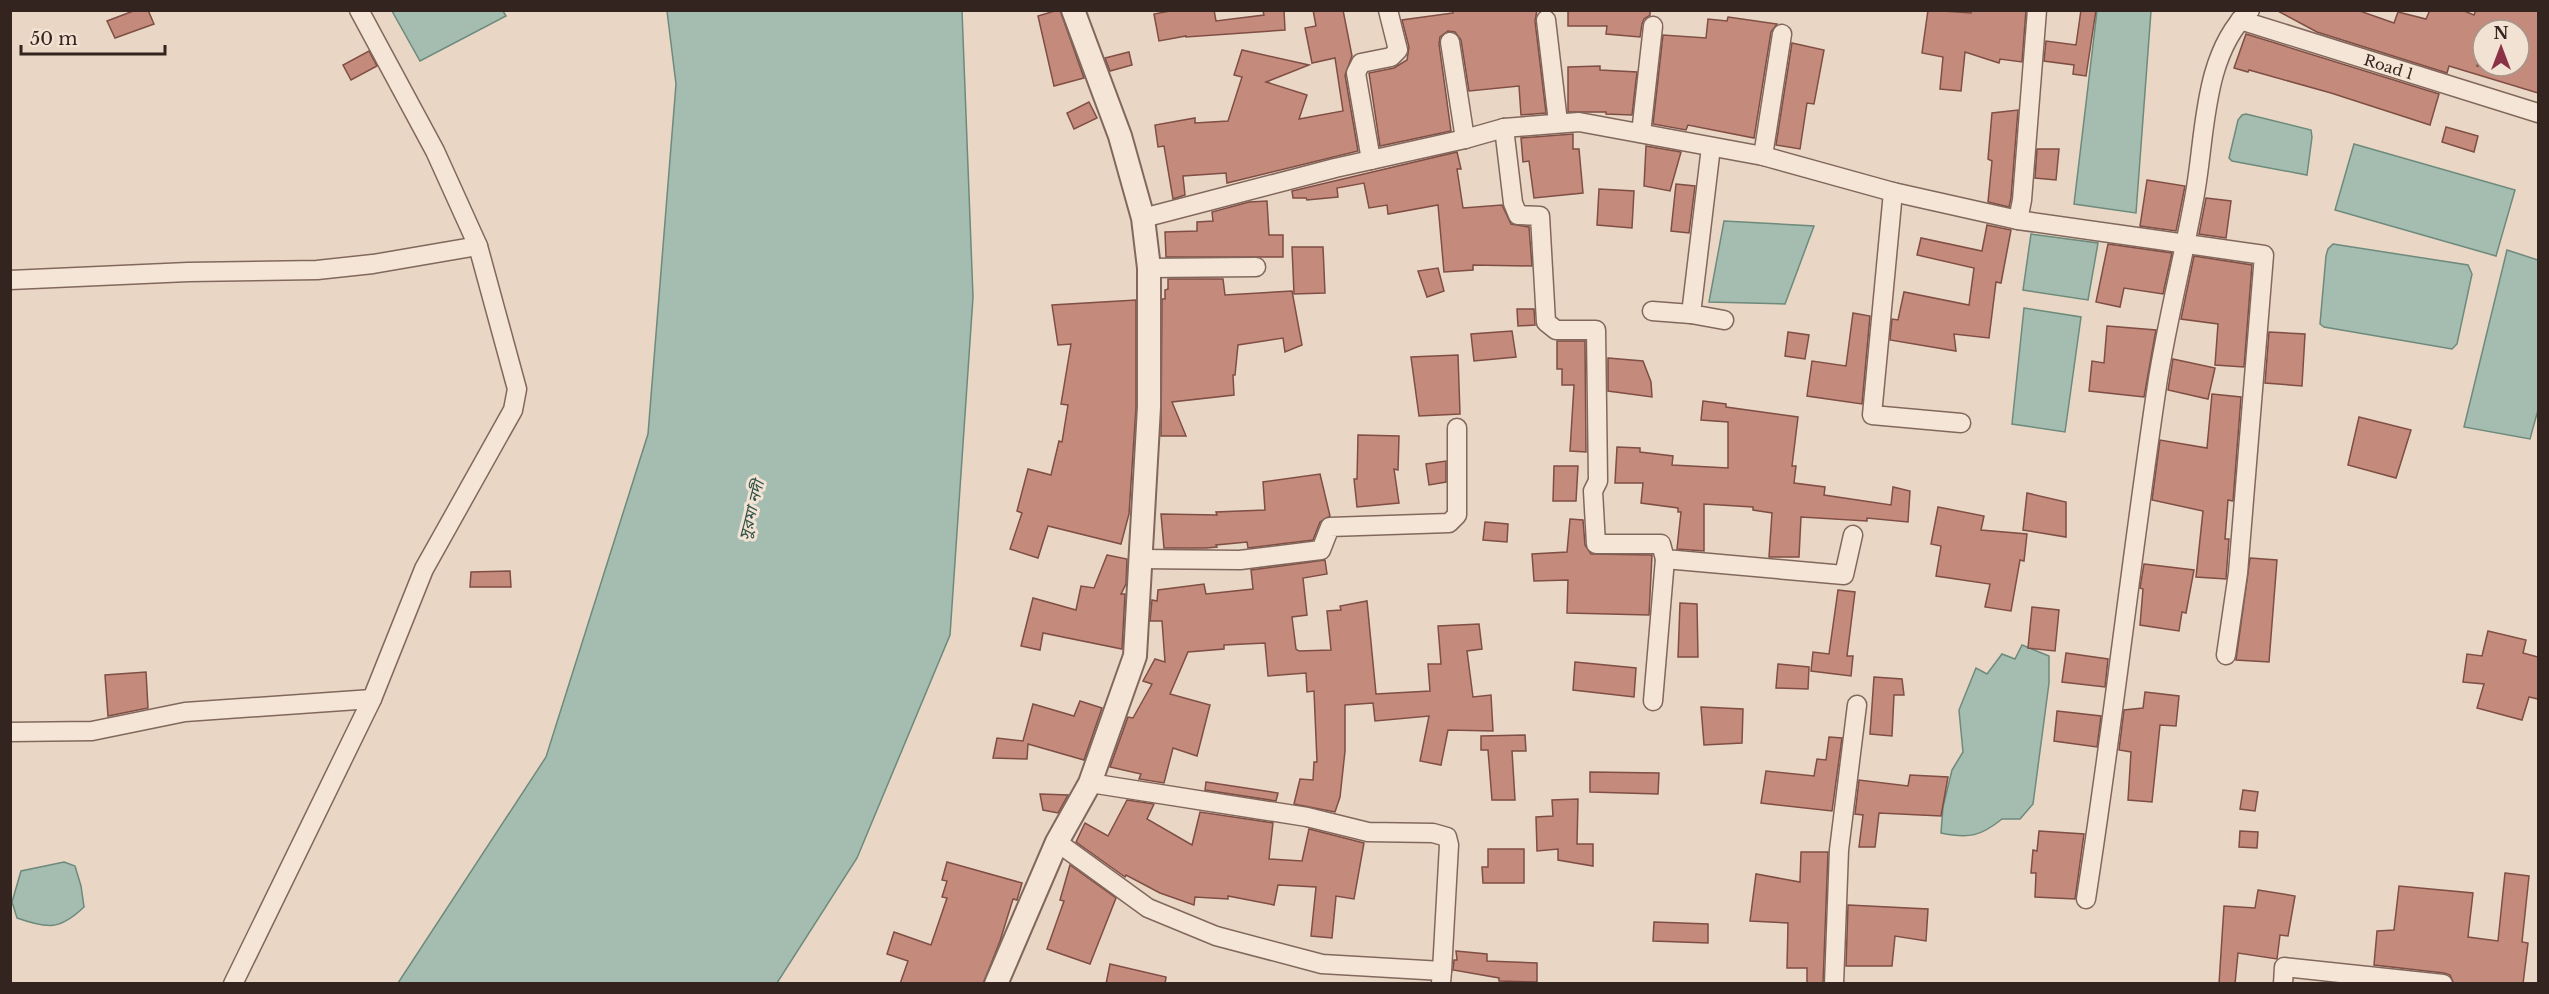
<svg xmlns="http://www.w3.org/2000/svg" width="2549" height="994" font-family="'Libre Baskerville','Noto Sans Bengali',serif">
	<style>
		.water { fill: #a5bdb1; stroke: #6d8a7c; stroke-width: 1.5 }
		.building { fill: #c48b7d; stroke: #7f4e44; stroke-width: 1.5; fill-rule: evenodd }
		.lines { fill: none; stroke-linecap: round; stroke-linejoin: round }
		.minor-casing { stroke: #82685c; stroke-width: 21 }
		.tertiary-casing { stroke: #82685c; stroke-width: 26 }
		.minor { stroke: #f5e5d6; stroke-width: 18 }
		.tertiary { stroke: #f5e5d6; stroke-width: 22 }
		.labels { text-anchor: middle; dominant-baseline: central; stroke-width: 6; stroke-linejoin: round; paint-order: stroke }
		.street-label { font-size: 15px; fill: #33241f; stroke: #f2e2d3 }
		.water-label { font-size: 16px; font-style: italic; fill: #2f5248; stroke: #f2e2d3 }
	</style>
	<rect width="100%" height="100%" fill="#e9d6c4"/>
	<!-- water -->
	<g class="water">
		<polygon points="392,11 503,11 506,16 420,61"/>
		<polygon points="667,11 962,11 973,297 950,635 857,858 777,983 398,983 546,757 648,434 676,84"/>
		<polygon points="2097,11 2151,11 2136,213 2074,204"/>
		<polygon points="2246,114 2311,130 2312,137 2307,175 2232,161 2229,158 2238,120 2242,115"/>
		<polygon points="2354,144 2515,190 2496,256 2335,210"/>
		<polygon points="1724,221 1814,226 1785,304 1709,302"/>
		<polygon points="2031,234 2098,243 2088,300 2023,290"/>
		<polygon points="2333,244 2468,265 2472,274 2457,344 2452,349 2324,327 2320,324 2326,256 2328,249"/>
		<polygon points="2507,250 2538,260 2538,410 2530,439 2464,427"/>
		<polygon points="2024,308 2081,317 2065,432 2012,424"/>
		<path d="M2022 645 2049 656V683L2033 804 2020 819H2002C1981 836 1969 839 1941 833L1943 807 1952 770 1963 752 1959 710 1976 668 1987 674 2002 654 2015 659Z"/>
		<path d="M64 862 75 866 81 886 84 907C60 930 48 929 17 918L12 902 21 871Z"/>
	</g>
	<!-- building -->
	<g class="building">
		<polygon points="136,10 148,10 154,24 115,38 107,21"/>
		<polygon points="1058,10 1060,10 1084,78 1054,86 1038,16"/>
		<polygon points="1175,10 1214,10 1216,21 1264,15 1263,11 1284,10 1285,30 1186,37 1186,36 1159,41 1154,14"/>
		<polygon points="1313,10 1343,10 1352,56 1345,75 1358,151 1227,183 1226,173 1183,176 1185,195 1173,199 1164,146 1158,147 1155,125 1195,118 1195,123 1228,121 1242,77 1234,75 1242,50 1309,65 1266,82 1307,95 1299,119 1343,111 1335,58 1312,63 1305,28 1316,26"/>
		<polygon points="1452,10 1537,10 1535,21 1546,113 1521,115 1519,86 1469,91 1461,40 1455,32 1448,31 1440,37 1439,44 1451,131 1380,146 1369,73 1394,68 1407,60 1409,47 1402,20 1453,13"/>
		<polygon points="1568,10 1650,10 1650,15 1644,19 1642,24 1640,37 1606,34 1607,26 1568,26"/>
		<polygon points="1928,10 1971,13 1971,10 2026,10 2022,62 2000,59 1999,63 1965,52 1961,91 1940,89 1943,57 1922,53"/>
		<polygon points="2081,10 2096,10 2086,76 2073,74 2074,65 2044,61 2046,41 2076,45"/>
		<path d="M2276 10H2357L2394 23 2398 12 2426 19 2430 10H2462L2474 15 2476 10H2538V93L2449 66 2447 73 2317 32ZM2483 30H2519V66H2477L2483 46Z"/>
		<polygon points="1728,17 1777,24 1771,32 1754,138 1688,125 1686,130 1653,124 1663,35 1706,38 1708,19 1727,21"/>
		<polygon points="2246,34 2439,94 2430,125 2331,93 2249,70 2248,72 2234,68"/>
		<polygon points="1792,43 1824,50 1814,104 1807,103 1800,149 1776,145"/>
		<polygon points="369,51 377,66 351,80 343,65"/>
		<polygon points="1129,52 1132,65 1110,71 1105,58"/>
		<polygon points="1600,66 1600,70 1637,72 1632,115 1606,114 1606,112 1568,112 1568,67"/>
		<polygon points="1089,102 1097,118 1074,129 1067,113"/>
		<polygon points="2018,110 2011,198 2009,207 1988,202 1992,161 1988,159 1992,113"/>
		<polygon points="2446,127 2478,136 2474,152 2442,142"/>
		<polygon points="1573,134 1573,149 1579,149 1583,193 1534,198 1529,161 1523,162 1521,138"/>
		<polygon points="1646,146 1681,152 1670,191 1644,186"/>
		<polygon points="2037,149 2059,149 2056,180 2035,178"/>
		<polygon points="1457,152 1461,169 1457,169 1463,208 1502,205 1511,224 1529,227 1532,266 1473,265 1473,270 1444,272 1438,205 1388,214 1387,205 1369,208 1364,183 1337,188 1338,197 1307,200 1306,198 1293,198 1292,191"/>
		<polygon points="2147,180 2185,186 2176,231 2140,226"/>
		<polygon points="1676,184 1695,186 1689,233 1671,231"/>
		<polygon points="1599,189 1634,191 1632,228 1597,225"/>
		<polygon points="2206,198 2231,201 2226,238 2199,234"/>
		<polygon points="1267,201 1269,235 1283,235 1283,257 1166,257 1165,232 1197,231 1197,222 1213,221 1212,212 1249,202"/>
		<polygon points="1987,225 2011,230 2001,283 1996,282 1989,338 1954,334 1956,351 1890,340 1892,319 1898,320 1904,292 1969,305 1974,268 1917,255 1921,238 1982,251"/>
		<polygon points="2108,244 2172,253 2163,294 2124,288 2120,307 2096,302"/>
		<polygon points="1292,247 1323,247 1325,293 1294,294"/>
		<polygon points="2194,256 2252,265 2244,367 2215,365 2218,324 2181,319"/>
		<polygon points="1438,268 1444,291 1427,297 1418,271"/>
		<polygon points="1168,279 1223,279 1225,295 1292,291 1302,345 1285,352 1283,338 1238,345 1235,375 1233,375 1234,395 1172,402 1186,436 1161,436 1162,299 1165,299 1165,290 1168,289"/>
		<polygon points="1136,300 1136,407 1129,514 1121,544 1048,526 1038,558 1010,549 1022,513 1017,511 1028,469 1051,475 1059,441 1062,442 1068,405 1061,404 1071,344 1058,345 1052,305"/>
		<polygon points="1517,309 1534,309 1535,325 1518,326"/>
		<polygon points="1853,313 1870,316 1862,404 1807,396 1812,361 1846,366"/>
		<polygon points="2107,326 2156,330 2144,397 2089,391 2092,361 2104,363"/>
		<polygon points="1512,331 1516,357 1474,361 1471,334"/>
		<polygon points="1788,332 1809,335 1805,359 1785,356"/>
		<polygon points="2269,332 2305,334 2302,386 2265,383"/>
		<polygon points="1557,341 1585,341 1586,452 1570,451 1574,385 1562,385 1562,369 1557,369"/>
		<polygon points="1458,355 1460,414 1419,416 1411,357"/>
		<polygon points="1608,358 1643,361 1651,382 1652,397 1608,391"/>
		<polygon points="2173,359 2215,368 2208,399 2168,390"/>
		<polygon points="2212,394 2241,397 2233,501 2228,500 2225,539 2229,539 2226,579 2196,577 2203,511 2152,500 2160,440 2207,448"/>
		<polygon points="1703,401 1726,404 1726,407 1798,417 1792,466 1796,466 1794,483 1825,487 1824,495 1891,505 1893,487 1910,491 1908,522 1867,518 1867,521 1801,517 1799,557 1769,557 1772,513 1753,510 1753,507 1704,504 1704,551 1677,549 1681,512 1678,512 1678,508 1641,503 1643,483 1615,483 1617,447 1640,448 1640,452 1673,456 1672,465 1728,468 1728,422 1701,420"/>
		<polygon points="2359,417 2411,430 2396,478 2348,465"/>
		<polygon points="1358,435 1399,436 1398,470 1394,469 1399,503 1357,507 1354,479 1357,479"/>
		<polygon points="1446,461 1446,482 1429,485 1426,464"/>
		<polygon points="1554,466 1578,466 1576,501 1553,501"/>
		<polygon points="1320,474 1330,516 1320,522 1313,540 1248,548 1247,542 1216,545 1217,547 1206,548 1164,548 1161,514 1217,515 1216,512 1265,510 1263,482"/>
		<polygon points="2027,493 2066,502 2066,537 2023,530"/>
		<polygon points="1938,507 1984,516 1981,530 2027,534 2024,561 2020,560 2011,611 1985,607 1990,584 1936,576 1941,546 1931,544"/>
		<polygon points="1570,519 1583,520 1585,545 1591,554 1652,555 1649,615 1567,613 1568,580 1534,581 1532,554 1567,552"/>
		<polygon points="1485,522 1508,524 1507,542 1483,540"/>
		<polygon points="1107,555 1127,559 1126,584 1121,594 1125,594 1122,649 1043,633 1040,650 1021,646 1033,598 1076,610 1081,586 1094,588"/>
		<polygon points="2250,558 2277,560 2269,662 2236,660"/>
		<polygon points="1325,560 1327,574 1303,578 1307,615 1292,617 1296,649 1299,651 1331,650 1327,611 1341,610 1340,606 1367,601 1376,694 1430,691 1428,664 1441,664 1438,626 1479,624 1482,649 1467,651 1473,697 1491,695 1493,731 1448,730 1441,765 1420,761 1429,716 1375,721 1373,703 1345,705 1345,751 1340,797 1335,812 1294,804 1300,779 1313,780 1314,762 1317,762 1314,691 1307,692 1306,673 1268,676 1265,643 1224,645 1224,649 1188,652 1170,694 1210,705 1197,756 1173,748 1164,783 1139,779 1141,774 1110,767 1128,717 1133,718 1152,684 1143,681 1155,659 1165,662 1162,621 1150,621 1152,600 1157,601 1158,590 1204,584 1206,594 1253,589 1251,570"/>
		<polygon points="2144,564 2194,570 2186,613 2182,612 2179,631 2140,625 2143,589 2140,588"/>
		<polygon points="510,571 511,587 470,587 471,572"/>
		<polygon points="1838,590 1855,592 1847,656 1853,656 1851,676 1811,671 1813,652 1829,654"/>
		<polygon points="1680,603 1697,604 1698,657 1678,657"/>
		<polygon points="2032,607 2059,610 2055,651 2028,648"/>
		<polygon points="2488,631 2526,640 2523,653 2538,657 2538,699 2529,697 2522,720 2477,708 2484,684 2463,682 2467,654 2482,656"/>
		<polygon points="2066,653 2108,659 2105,687 2062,682"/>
		<polygon points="1575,662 1636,668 1634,697 1573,690"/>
		<polygon points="1778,664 1809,667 1808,689 1776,688"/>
		<polygon points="146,672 148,708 108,716 105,675"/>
		<polygon points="1874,677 1902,679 1904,695 1894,695 1892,736 1870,734"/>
		<polygon points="2145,692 2179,696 2176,726 2160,725 2152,802 2128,800 2131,752 2119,750 2124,710 2143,708"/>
		<polygon points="1080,701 1102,708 1084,760 1028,744 1027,759 993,758 997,738 1023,741 1033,704 1074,716"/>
		<polygon points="1701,707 1743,709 1742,743 1704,745"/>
		<polygon points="2057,711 2101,716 2097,747 2054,741"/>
		<polygon points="1525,735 1526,751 1512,751 1515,800 1492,800 1488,750 1481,750 1481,736"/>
		<polygon points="1829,737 1842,738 1832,811 1761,803 1766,771 1814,776 1817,759 1826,760"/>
		<polygon points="1590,772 1659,773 1658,794 1590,792"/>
		<polygon points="1910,775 1948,777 1941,816 1879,813 1875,847 1859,847 1863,815 1855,814 1859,780 1908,786"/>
		<polygon points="1206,782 1278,793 1276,801 1205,790"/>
		<polygon points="2243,790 2258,792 2255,811 2240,809"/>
		<polygon points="1040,794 1068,795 1058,813 1043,810"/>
		<polygon points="1578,799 1577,844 1593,844 1593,866 1558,860 1558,849 1537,851 1536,817 1553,816 1552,800"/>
		<polygon points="1127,800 1154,804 1147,819 1192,845 1200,812 1273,823 1269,859 1302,861 1309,829 1364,843 1354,899 1336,896 1332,938 1311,936 1316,887 1278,885 1274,905 1228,896 1228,899 1195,897 1194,905 1160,893 1126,875 1125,877 1076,842 1085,823 1108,836"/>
		<polygon points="2039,831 2084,834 2075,899 2035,897 2036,873 2031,873 2033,850 2037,851"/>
		<polygon points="2240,831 2258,832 2257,848 2239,847"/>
		<polygon points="1488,849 1524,849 1524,883 1483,883 1482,867 1488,867"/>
		<polygon points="1801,852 1828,852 1823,984 1807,984 1807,968 1787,968 1788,923 1750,921 1756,874 1800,882"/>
		<polygon points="947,862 1022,883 1017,900 1013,899 1000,941 983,984 900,984 908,961 887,954 894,932 931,945 947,898 942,897 947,881 942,880"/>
		<polygon points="1070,865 1116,898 1090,964 1047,949 1064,901 1060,900"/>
		<polygon points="2505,873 2529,876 2522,942 2528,943 2523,984 2454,984 2450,975 2444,973 2374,965 2377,931 2394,930 2399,886 2473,893 2468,937 2498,941"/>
		<polygon points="2258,890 2295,896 2288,936 2280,935 2277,959 2238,953 2235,984 2219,984 2224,906 2255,908"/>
		<polygon points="1848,905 1928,909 1926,941 1895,936 1892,966 1846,966"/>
		<polygon points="1654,922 1708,924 1708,943 1653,941"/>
		<polygon points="1456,951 1487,954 1487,961 1537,963 1537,982 1499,981 1499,978 1453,970 1454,960 1457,960"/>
		<polygon points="1110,964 1166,977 1165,984 1106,984"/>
	</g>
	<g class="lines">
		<!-- minor casing -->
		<g class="minor-casing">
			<g id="minor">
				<polyline points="1546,20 1558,122"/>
				<path id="s1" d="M2240 20 2538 113"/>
				<polyline points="1450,42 1465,139"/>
				<polyline points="1504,128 1513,203 1518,215 1540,216 1546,322 1556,330 1596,330 1598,481 1593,491 1596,544 1661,544 1665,559 1844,575 1853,535"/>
				<polyline points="1641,133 1653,26"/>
				<polyline points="1711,147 1691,314 1724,320"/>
				<polyline points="1763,156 1782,34"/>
				<polyline points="1371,160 1356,73 1361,63 1391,57 1398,50 1388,10"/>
				<polyline points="1893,192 1872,415 1961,423"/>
				<polyline points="1143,218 1335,168 1465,139 1504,128 1579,122 1763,156 1893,192 2018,220 2264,255 2238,573 2226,655"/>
				<polyline points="2018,220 2022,200 2037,10"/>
				<polyline points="1149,268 1256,267"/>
				<polyline points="10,280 188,272 317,270 373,264 478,246"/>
				<polyline points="1652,311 1691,314"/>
				<polyline points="1140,559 1240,560 1321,550 1330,527 1449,523 1457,515 1457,428"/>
				<polyline points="1653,701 1665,559"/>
				<polyline points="10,732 92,731 185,712 372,699"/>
				<polyline points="1090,783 1307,817 1368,832 1433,833 1447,837 1449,845 1442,971"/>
				<polyline points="1057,842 1148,908 1216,936 1322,964 1442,971 1441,983"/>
				<path d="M2086 899C2113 726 2132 552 2158 379 2168 318 2183 259 2194 199 2206 139 2201 56 2250 10"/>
				<polyline points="233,984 372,699 424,569 513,410 517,389 478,246 435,151 359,10"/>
				<polyline points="1834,984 1839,850 1857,705"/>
				<polyline points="2283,984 2284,967 2443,984"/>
			</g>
		</g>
		<!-- tertiary casing -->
		<g class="tertiary-casing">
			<polyline id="tertiary" points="996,984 1057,842 1090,783 1135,656 1149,407 1149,268 1143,218 1120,136 1073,10"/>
		</g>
		<!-- minor -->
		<use href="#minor" class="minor"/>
		<!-- tertiary -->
		<use href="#tertiary" class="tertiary"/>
	</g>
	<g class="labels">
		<!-- street labels -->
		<g class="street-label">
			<text stroke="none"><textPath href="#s1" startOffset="156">Road 1</textPath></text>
		</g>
		<!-- water labels -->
		<g class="water-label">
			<text transform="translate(751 510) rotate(-76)">সুরমা নদী</text>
		</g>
	</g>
	<!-- border -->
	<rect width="2549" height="994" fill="none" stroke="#33241f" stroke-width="24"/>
	<!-- north arrow -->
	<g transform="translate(2501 48)"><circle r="28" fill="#f2e2d3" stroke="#a6968b" stroke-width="1.5"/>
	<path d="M0-4.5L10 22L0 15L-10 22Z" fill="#8b3247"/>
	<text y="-9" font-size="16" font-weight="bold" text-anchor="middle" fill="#33241f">N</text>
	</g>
	<!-- scale -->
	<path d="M21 45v9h144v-9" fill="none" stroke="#33241f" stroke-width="3"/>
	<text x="30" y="45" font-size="18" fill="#33241f" stroke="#f2e2d3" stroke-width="4.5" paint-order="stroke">50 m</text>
</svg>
